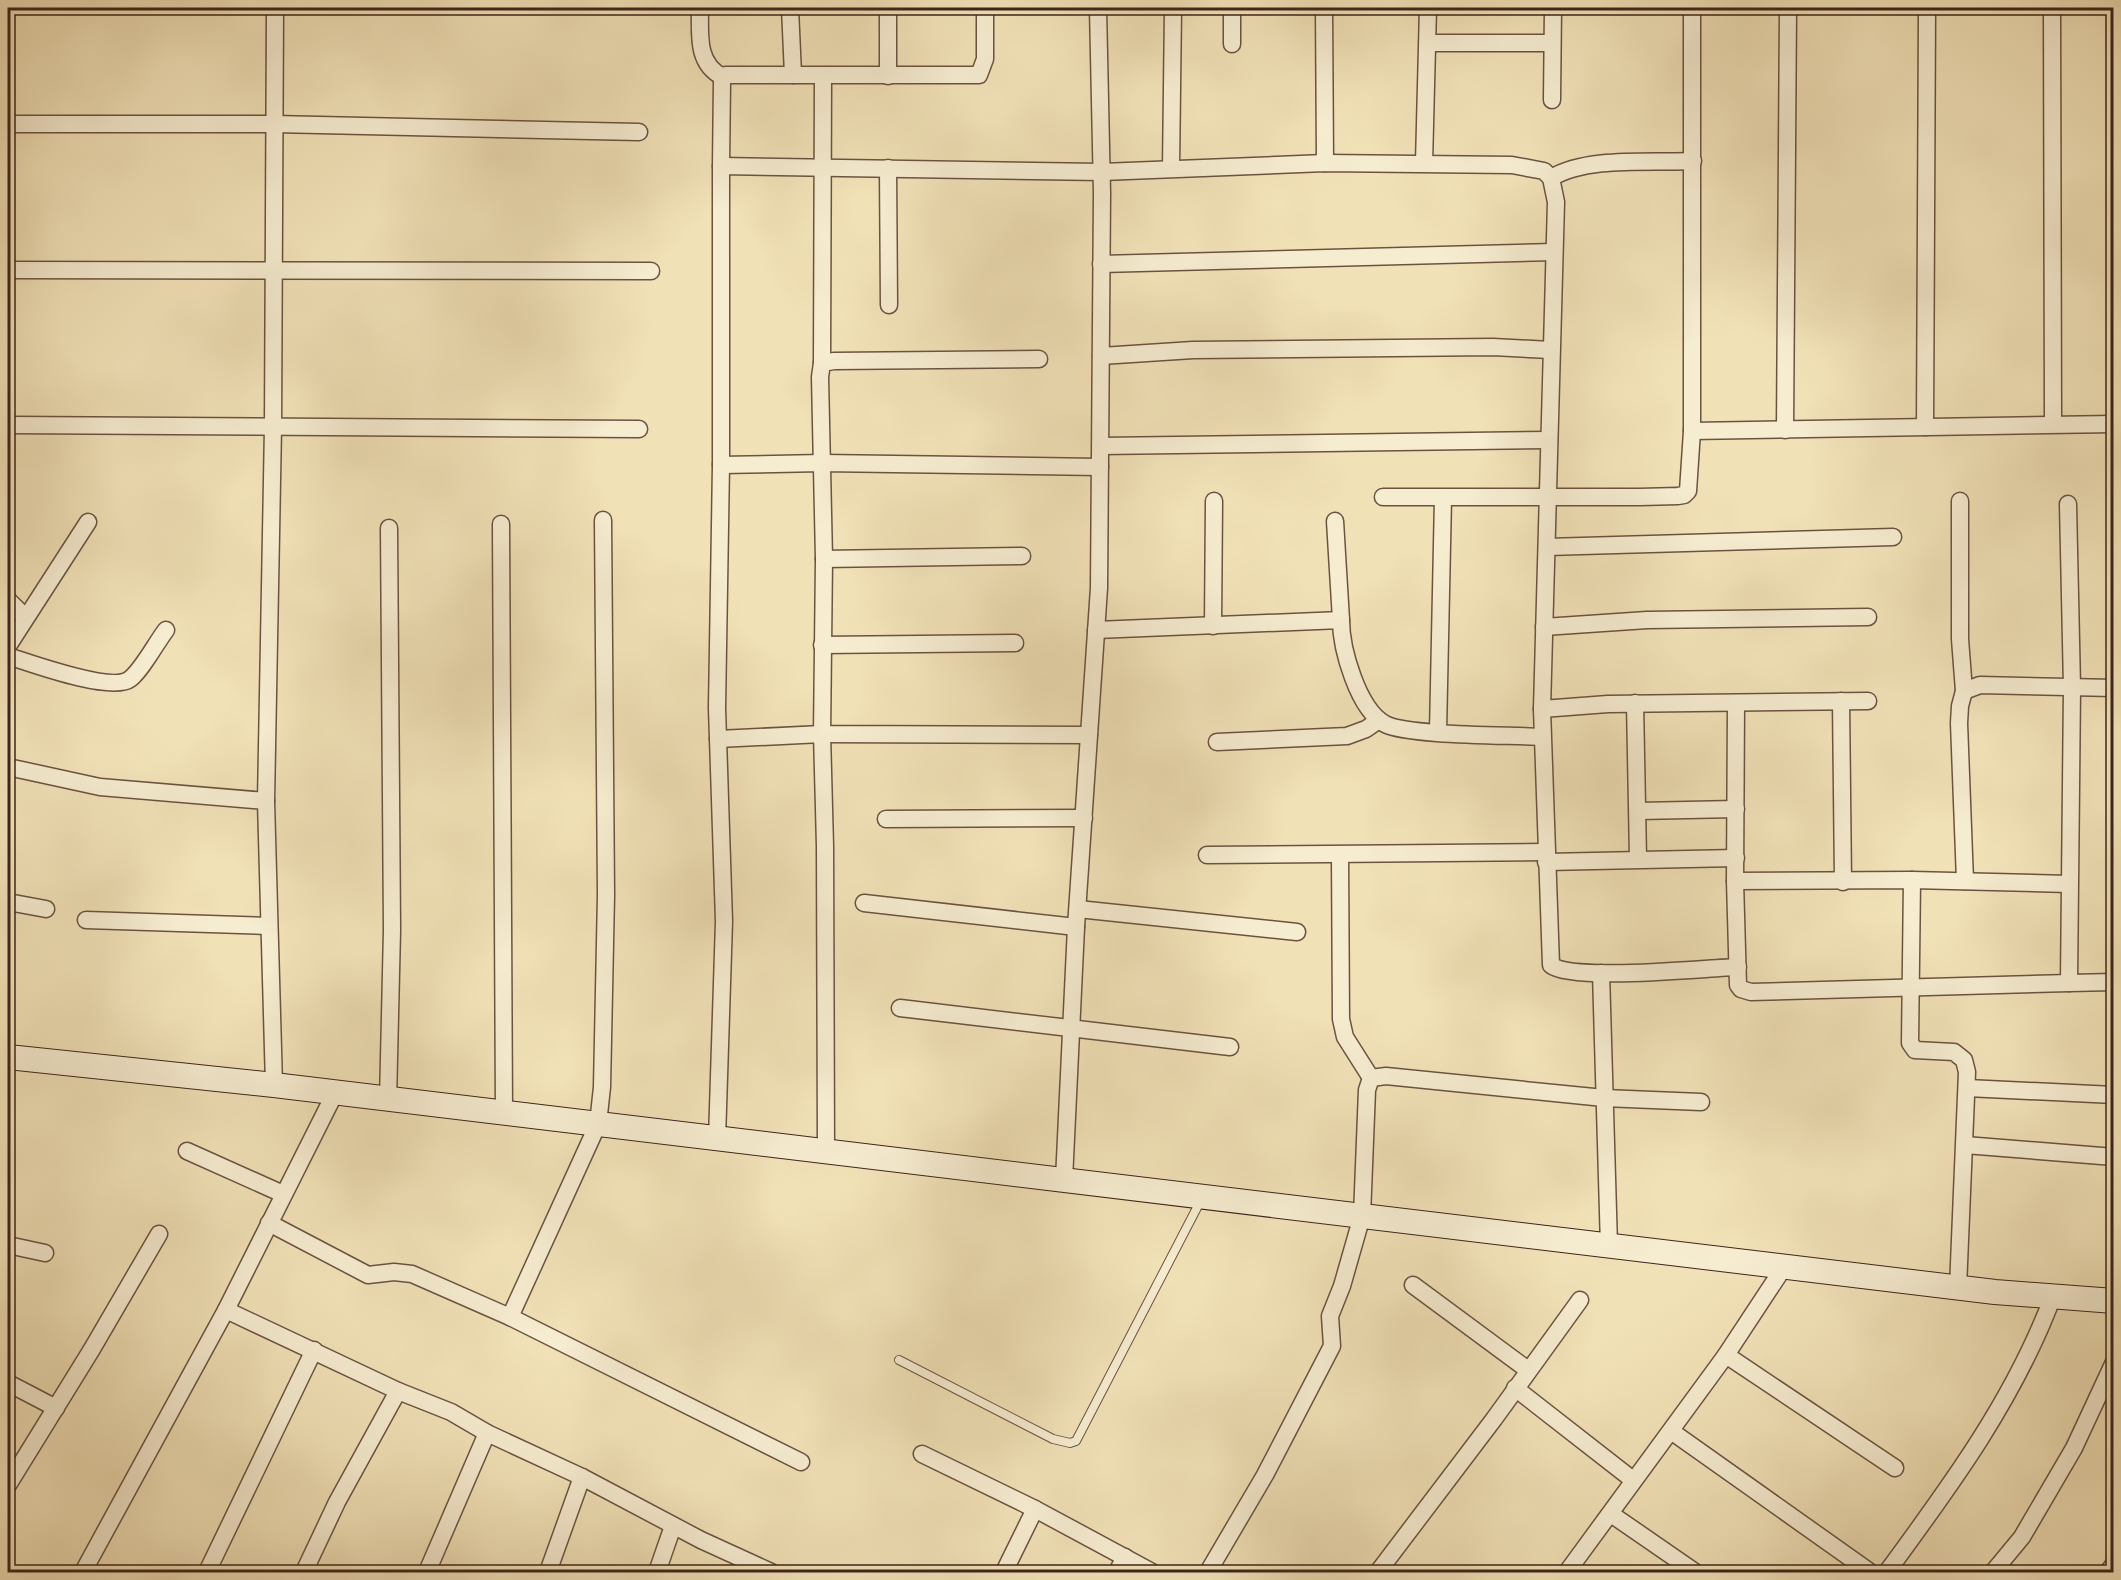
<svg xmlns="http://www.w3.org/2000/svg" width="2121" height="1580" font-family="'IM FELL Double Pica',serif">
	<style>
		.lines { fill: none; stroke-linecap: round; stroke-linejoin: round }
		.lane-casing { stroke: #6b5342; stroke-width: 10 }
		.street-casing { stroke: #6b5342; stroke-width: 19 }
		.secondary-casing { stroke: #3e241b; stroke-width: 26 }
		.lane { stroke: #f6ecd0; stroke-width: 8 }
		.street { stroke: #f6ecd0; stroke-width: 16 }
		.secondary { stroke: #f6ecd0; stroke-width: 24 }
	</style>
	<rect width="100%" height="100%" fill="#f1e1b7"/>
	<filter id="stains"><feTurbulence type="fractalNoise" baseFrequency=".00333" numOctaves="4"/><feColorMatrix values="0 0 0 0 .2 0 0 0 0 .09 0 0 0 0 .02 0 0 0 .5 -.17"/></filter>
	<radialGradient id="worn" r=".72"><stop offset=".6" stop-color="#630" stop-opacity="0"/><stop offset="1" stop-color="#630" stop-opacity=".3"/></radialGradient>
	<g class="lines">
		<!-- lane casing -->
		<g class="lane-casing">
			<polyline id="lane" points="899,1360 1053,1439 1070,1443 1076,1441 1202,1198"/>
		</g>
		<!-- street casing -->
		<g class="street-casing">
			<g id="street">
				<path d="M700 8C700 34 696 64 723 77"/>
				<polyline points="790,8 793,75"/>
				<polyline points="1232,8 1232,44"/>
				<polyline points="1324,8 1325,163"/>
				<polyline points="2052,8 2053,424"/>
				<polyline points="1429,43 1552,43"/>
				<polyline points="888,76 888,8"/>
				<polyline points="1552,100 1553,8"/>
				<polyline points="8,124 274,124 639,132"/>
				<polyline points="1424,163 1428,8"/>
				<polyline points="721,166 722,81 726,75 979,75 985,59 985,8"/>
				<polyline points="888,168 889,305"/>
				<polyline points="1171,168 1173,8"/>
				<path d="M1551 178C1587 156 1651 163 1693 161"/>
				<polyline points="1101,264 1554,252"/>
				<polyline points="8,270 651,271"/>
				<polyline points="1101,356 1193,350 1493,347 1550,350"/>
				<polyline points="1039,359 834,361 822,363 820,377 824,559 822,734 1089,735"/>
				<polyline points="822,363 823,76"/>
				<polyline points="8,425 639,429"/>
				<polyline points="1925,427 1927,8"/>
				<polyline points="1785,430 1788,8"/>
				<polyline points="1692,431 2114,424"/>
				<polyline points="1101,446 1549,440"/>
				<polyline points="721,465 822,463 1100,467"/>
				<polyline points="1383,497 1640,497 1678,496 1684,495 1688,491 1692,431 1692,8"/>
				<polyline points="1960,501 1960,639 1964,691 1960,706 1959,723 1965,881"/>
				<polyline points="2068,504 2072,687 2069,983 2114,982"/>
				<polyline points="1335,521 1341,620"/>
				<polyline points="501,524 504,1114"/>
				<polyline points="1547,547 1893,537"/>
				<polyline points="824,559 1022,556"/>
				<polyline points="8,600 25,617"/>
				<polyline points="1213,626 1214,501"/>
				<polyline points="1544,627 1647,620 1868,617"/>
				<path d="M1096 630 1341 620C1341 649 1358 709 1385 724 1408 736 1510 735 1542 737"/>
				<polyline points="822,645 1015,643"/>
				<polyline points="8,646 88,522"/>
				<path d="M8 656C30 663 112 693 130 679 142 670 156 643 166 630"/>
				<polyline points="1964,691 1980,685 2114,688"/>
				<polyline points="1841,701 1843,882"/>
				<polyline points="1635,703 1638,858"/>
				<polyline points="1736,703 1735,881 1738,985 1741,989 1751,992 2069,983"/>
				<polyline points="1542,709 1608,704 1868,701"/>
				<polyline points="1438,732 1443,498"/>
				<polyline points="718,739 822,734 825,846 826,1152"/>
				<polyline points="1217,742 1347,736 1366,729 1379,720"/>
				<polyline points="8,767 100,787 266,801"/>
				<polyline points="1638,811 1736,809"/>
				<polyline points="886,819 1084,818"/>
				<polyline points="1207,855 1546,852"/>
				<polyline points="1340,855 1341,1019 1345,1037 1371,1078"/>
				<polyline points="1546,862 1736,858"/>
				<polyline points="1912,880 1910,1043 1915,1050 1954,1052 1964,1060 1967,1072 1958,1288"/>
				<polyline points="1735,881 1912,880 2069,884"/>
				<polyline points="8,902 46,909"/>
				<polyline points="864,903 1076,927"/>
				<polyline points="1078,909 1297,932"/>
				<polyline points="86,920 268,926"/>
				<polyline points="1601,973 1609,1246"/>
				<polyline points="900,1008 1230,1047"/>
				<polyline points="274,1085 266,801 273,427 275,8"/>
				<polyline points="1967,1088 2114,1095"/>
				<polyline points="388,1101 392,930 389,528"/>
				<path d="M717 1139 724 921 717 708 721 465V166L1102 172 1325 163 1512 165 1544 171 1551 178 1556 202 1542 709 1551 965C1572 982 1704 968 1738 967"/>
				<polyline points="1965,1145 2114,1157"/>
				<polyline points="187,1151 283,1194"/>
				<polyline points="1064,1180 1076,927 1099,588 1102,193 1098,8"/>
				<polyline points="269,1223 368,1275 394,1272 412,1274 510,1317 801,1462"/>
				<polyline points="8,1245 45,1253"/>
				<polyline points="1413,1285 1528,1370"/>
				<polyline points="226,1310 334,1095"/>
				<polyline points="510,1317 598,1124 602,1087 606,895 603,520"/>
				<polyline points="1726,1355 1895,1468"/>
				<polyline points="8,1383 56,1408"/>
				<polyline points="1515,1388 1633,1480"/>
				<polyline points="1671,1431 1870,1572"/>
				<polyline points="922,1454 1035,1509"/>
				<polyline points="8,1485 92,1349 159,1234"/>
				<polyline points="1611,1514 1695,1572"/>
				<polyline points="83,1572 226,1310 398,1391"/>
				<polyline points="207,1572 314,1350"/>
				<polyline points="304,1572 337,1502 398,1391 451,1412 487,1433 582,1477"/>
				<polyline points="427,1572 487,1433"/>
				<polyline points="548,1572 582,1477 701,1540 771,1572"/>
				<polyline points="657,1572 673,1526"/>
				<polyline points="1004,1572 1035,1509 1152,1572"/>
				<polyline points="1117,1572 1125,1557"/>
				<polyline points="1208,1572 1265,1475 1332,1346 1330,1316 1342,1286 1362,1216 1367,1090 1371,1078 1386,1076 1604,1098 1701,1102"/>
				<polyline points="1378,1572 1494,1419 1580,1300"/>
				<polyline points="1567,1572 1726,1355 1784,1267"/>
				<path d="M1887 1572C1951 1485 2015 1398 2053 1296"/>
				<polyline points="1993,1572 2022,1537 2074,1448 2114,1362"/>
				<polyline points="2108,1572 2114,1564"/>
			</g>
		</g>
		<!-- secondary casing -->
		<g class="secondary-casing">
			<polyline id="secondary" points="8,1057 274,1085 1995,1292 2114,1301"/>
		</g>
		<!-- lane -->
		<use href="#lane" class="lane"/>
		<!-- street -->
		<use href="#street" class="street"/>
		<!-- secondary -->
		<use href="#secondary" class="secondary"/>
	</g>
	<!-- margin -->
	<rect width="2121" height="1580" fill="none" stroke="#f1e1b7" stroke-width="30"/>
	<rect x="9" y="9" width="2103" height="1562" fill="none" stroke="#3e241b" stroke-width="3"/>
	<rect x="15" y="15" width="2091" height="1550" fill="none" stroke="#3e241b" stroke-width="1.5"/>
	<rect width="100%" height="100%" filter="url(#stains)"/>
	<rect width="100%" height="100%" fill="url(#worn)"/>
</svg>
